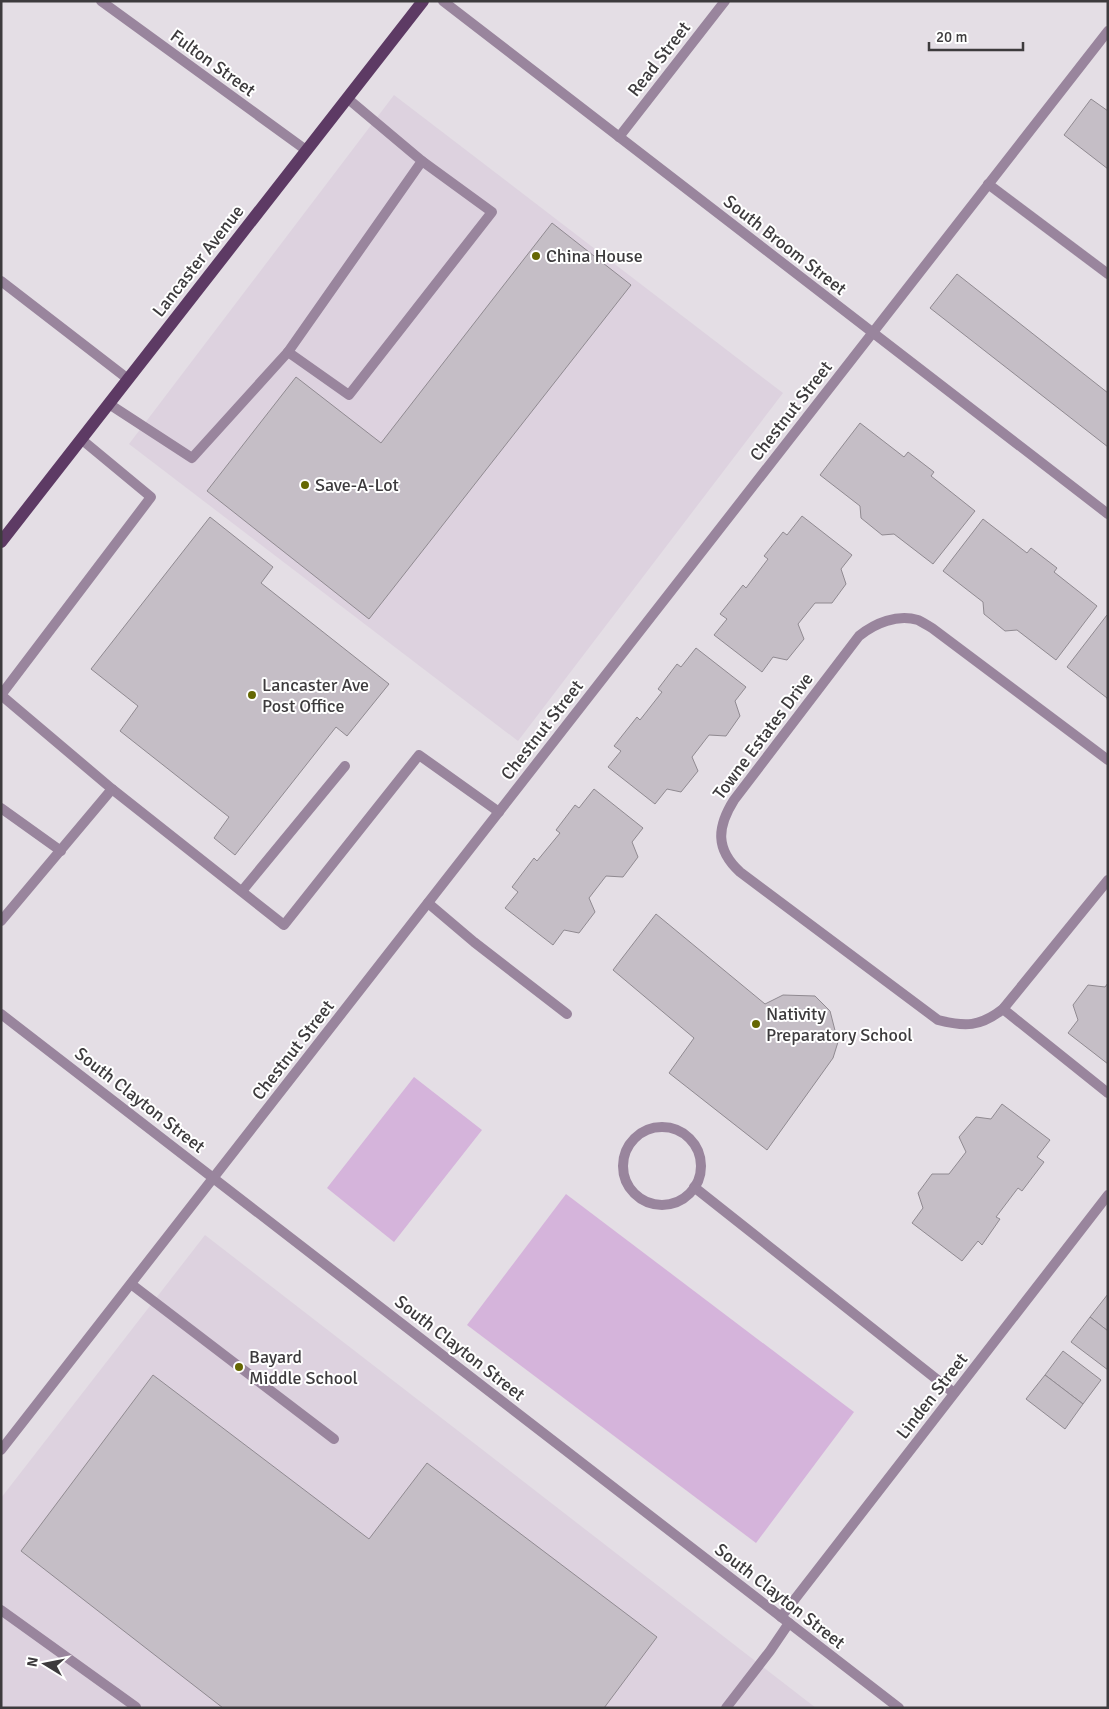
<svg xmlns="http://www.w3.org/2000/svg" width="1109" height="1709" font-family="Signika,sans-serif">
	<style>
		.built { fill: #ddd2df }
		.green { fill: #d5b4db }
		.building { fill: #c5bec6; stroke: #908a91 }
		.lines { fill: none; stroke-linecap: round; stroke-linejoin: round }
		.service { stroke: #99859d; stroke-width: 10 }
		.minor { stroke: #99859d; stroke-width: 10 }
		.tertiary { stroke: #99859d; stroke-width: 10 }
		.primary { stroke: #5d3a64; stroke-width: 12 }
		.poi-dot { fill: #656702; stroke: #fff; stroke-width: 2 }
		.labels { text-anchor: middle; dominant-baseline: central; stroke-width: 4; stroke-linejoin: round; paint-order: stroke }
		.street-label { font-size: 18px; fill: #3d3b3d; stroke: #fff }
		.poi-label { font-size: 18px; fill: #3d3b3d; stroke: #fff; text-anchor: start }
	</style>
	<rect width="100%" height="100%" fill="#e4dee5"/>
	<!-- built -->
	<g class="built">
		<polygon points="394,95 783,393 518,741 129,444"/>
		<polygon points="205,1235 816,1708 1,1708 1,1498"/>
	</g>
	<!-- green -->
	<g class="green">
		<polygon points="414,1077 482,1130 394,1242 327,1188"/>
		<polygon points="566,1194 854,1412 756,1543 467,1325"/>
	</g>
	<!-- building -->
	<g class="building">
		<polygon points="1091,99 1108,111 1108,169 1064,135"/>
		<polygon points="552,223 631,285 369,619 207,491 296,377 381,443"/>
		<polygon points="957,274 1108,393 1108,447 930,308"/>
		<polygon points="860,423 904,457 908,452 934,472 931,476 975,511 933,564 894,534 882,535 861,518 860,506 820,475"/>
		<polygon points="802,516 852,555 841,569 846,584 832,603 815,603 798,624 804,639 787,660 773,657 762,672 714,635 727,619 720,614 743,585 746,588 768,559 764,556 783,532 787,535"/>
		<polygon points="210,517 273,567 261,583 389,684 347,736 336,727 235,855 214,838 229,817 120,731 138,706 91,669"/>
		<polygon points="983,519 1027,553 1031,548 1057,568 1054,572 1097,606 1056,660 1017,630 1005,631 984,614 983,602 943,571"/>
		<polygon points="1107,615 1108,615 1108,703 1107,698 1067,667"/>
		<polygon points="696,648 746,687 735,701 740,716 726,736 709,735 692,757 698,771 681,792 667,789 655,804 608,767 621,751 614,746 637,717 640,720 662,692 658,689 677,664 681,667"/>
		<polygon points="594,789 643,828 632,842 638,857 623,877 606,876 589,898 595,912 579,933 564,930 553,945 505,908 518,892 512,887 534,858 537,861 560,833 556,830 575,805 579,808"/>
		<polygon points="656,914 765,1004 783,995 815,996 830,1011 838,1042 833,1058 767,1150 669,1073 694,1038 613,970"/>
		<polygon points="1108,983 1108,1064 1068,1033 1078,1020 1073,1005 1088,985 1105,987"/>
		<polygon points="1002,1104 1050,1140 1037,1157 1044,1162 1022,1191 1018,1188 996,1217 1000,1219 982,1245 978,1241 962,1261 912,1223 923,1208 918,1193 932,1174 949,1174 966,1152 959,1137 976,1117 991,1119"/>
		<polygon points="1108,1294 1108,1331 1090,1317"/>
		<polygon points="1090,1317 1108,1331 1108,1370 1071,1342"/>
		<polygon points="1063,1351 1101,1380 1083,1404 1045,1375"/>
		<polygon points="153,1375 369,1539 427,1463 657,1637 604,1708 223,1708 21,1551"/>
		<polygon points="1045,1375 1083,1404 1065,1429 1026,1399"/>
	</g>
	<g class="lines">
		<!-- service -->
		<g class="service">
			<polyline points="988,184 1108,274"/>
			<polyline points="288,352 349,395 492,212 422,161"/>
			<polyline points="109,404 192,458 288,352 422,161 347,98"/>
			<polyline points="1,695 112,789 284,925 419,755 499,812"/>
			<polyline points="1,695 151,497 81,439"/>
			<polyline points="1,808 61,851"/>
			<polyline points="242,891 345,766"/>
			<polyline points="428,903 474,942 567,1014"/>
			<polyline points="1,921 112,789"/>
			<circle cx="662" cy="1166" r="39"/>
			<polyline points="694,1187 954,1393"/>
			<polyline points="131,1284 334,1439"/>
			<polyline points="1,1610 136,1707"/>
			<polyline points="726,1708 770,1651 789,1623"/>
		</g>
		<!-- minor -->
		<g class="minor">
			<polyline points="101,1 306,150"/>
			<polyline points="619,137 725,1"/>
			<polyline points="1,281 128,379"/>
			<path d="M1108 760 932 628C927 625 922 622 918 620 897 614 875 623 859 636L734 800C717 827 715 849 740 872L938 1020C965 1027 980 1027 1003 1009L1108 880"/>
			<polyline points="1003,1009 1108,1093"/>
			<polyline points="1,1014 899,1708"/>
			<polyline points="1,1450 1108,31"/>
			<polyline points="781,1617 1108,1195"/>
		</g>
		<!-- tertiary -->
		<polyline class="tertiary" points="443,1 1108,514"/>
		<!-- primary -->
		<polyline class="primary" points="1,542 423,1"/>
	</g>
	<!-- markers -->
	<g class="poi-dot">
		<circle cx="536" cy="256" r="5"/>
		<circle cx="305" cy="485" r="5"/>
		<circle cx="252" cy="695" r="5"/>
		<circle cx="756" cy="1024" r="5"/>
		<circle cx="239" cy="1367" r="5"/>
	</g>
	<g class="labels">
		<!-- street labels -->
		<g class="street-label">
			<text transform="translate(659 59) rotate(-52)">Read Street</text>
			<text transform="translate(213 63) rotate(36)">Fulton Street</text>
			<text transform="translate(785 245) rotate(38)">South Broom Street</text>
			<text transform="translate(198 261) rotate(-52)">Lancaster Avenue</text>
			<text transform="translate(791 411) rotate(-52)">Chestnut Street</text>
			<text transform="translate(542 730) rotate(-52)">Chestnut Street</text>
			<text transform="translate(763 736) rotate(-53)">Towne Estates Drive</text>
			<text transform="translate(293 1050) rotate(-52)">Chestnut Street</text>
			<text transform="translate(140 1100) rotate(38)">South Clayton Street</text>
			<text transform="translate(460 1348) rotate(38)">South Clayton Street</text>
			<text transform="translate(932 1396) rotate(-52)">Linden Street</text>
			<text transform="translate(780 1596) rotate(38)">South Clayton Street</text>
		</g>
		<!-- poi labels -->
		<g class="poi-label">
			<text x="546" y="256">China House</text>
			<text x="315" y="485">Save-A-Lot</text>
			<text x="262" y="685">Lancaster Ave<tspan x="262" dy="21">Post Office</tspan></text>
			<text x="766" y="1014">Nativity<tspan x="766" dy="21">Preparatory School</tspan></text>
			<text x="249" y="1357">Bayard<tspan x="249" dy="21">Middle School</tspan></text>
		</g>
	</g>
	<!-- border -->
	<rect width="1109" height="1709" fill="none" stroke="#3d3b3d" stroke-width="5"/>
	<!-- north arrow -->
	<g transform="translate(45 1664) rotate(280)" stroke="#ffffff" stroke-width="4" paint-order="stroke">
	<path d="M0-4L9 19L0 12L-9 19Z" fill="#3d3b3d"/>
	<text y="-8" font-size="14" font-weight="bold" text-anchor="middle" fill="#3d3b3d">N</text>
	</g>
	<!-- scale -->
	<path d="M929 42v8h94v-8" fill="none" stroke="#3d3b3d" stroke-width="2.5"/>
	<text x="936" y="42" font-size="15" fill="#3d3b3d" stroke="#ffffff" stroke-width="4" paint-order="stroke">20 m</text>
</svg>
